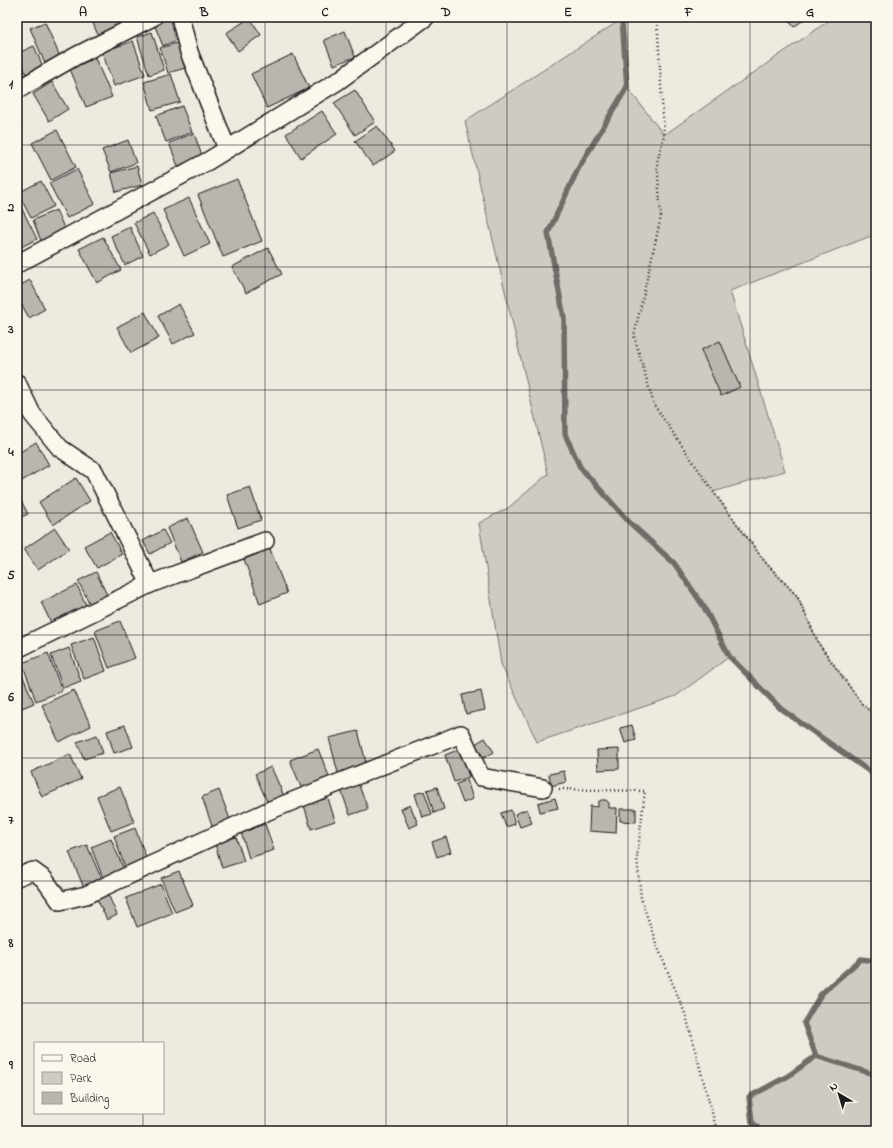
<svg xmlns="http://www.w3.org/2000/svg" width="893" height="1148" font-family="'Indie Flower',sans-serif">
  <rect width="100%" height="100%" fill="#eeeadf"/>
  <filter id="ink" filterUnits="userSpaceOnUse"><feTurbulence type="fractalNoise" baseFrequency=".025" numOctaves="2"/><feDisplacementMap in="SourceGraphic" scale="8" xChannelSelector="R" yChannelSelector="G"/><feConvolveMatrix kernelMatrix="1 2 1 2 8 2 1 2 1" color-interpolation-filters="sRGB"/></filter>
  <g filter="url(#ink)">
    <g fill="#ceccc2" stroke="#75746f">
      <polygon points="834,17 876,17 876,234 730,291 785,471 713,492 766,563 797,596 819,644 862,704 876,717 876,776 781,709 729,657 676,696 537,742 501,664 479,523 508,508 548,474 465,121 622,19 627,87 664,135"/>
      <polygon points="861,959 876,961 876,1131 761,1131 752,1122 749,1097 788,1076 816,1056 804,1023 821,994"/>
    </g>
    <g fill="none" stroke-linecap="round" stroke-linejoin="round">
      <g stroke="#6f6d69" stroke-width="5.5">
        <polyline points="620,17 622,19 627,87 578,169 548,233 564,318 565,434 580,467 629,522 674,563 704,607 729,656 781,709 876,776"/>
        <polyline points="876,961 861,959 821,994 804,1023 816,1056 876,1075"/>
        <polyline points="761,1131 752,1122 749,1097 788,1076 816,1056"/>
      </g>
    </g>
    <g fill="#b9b6af" stroke="#1c1c1c">
      <polygon points="103,17 136,17 100,40 92,21"/>
      <polygon points="786,17 807,17 794,27"/>
      <polygon points="171,18 179,39 163,46 154,24"/>
      <polygon points="250,18 261,35 238,51 226,33"/>
      <polygon points="45,22 61,59 46,66 30,28"/>
      <polygon points="345,31 355,57 334,65 324,40"/>
      <polygon points="152,32 164,70 149,75 137,37"/>
      <polygon points="133,41 145,75 114,86 102,52"/>
      <polygon points="177,43 185,68 168,73 160,48"/>
      <polygon points="34,46 44,69 27,76 18,53"/>
      <polygon points="293,54 309,88 267,108 251,74"/>
      <polygon points="95,58 112,97 86,107 70,69"/>
      <polygon points="171,74 180,102 152,110 144,82"/>
      <polygon points="52,82 68,109 49,121 33,94"/>
      <polygon points="355,90 375,122 355,135 334,103"/>
      <polygon points="182,106 192,132 166,142 156,116"/>
      <polygon points="322,111 337,134 301,158 286,134"/>
      <polygon points="17,116 22,128 17,130"/>
      <polygon points="377,126 395,151 373,166 355,141"/>
      <polygon points="57,130 76,167 51,180 32,143"/>
      <polygon points="194,133 202,156 178,166 169,143"/>
      <polygon points="128,140 136,163 111,172 102,150"/>
      <polygon points="137,166 142,185 116,192 111,173"/>
      <polygon points="77,169 95,204 67,218 49,183"/>
      <polygon points="237,179 262,241 223,257 198,195"/>
      <polygon points="41,181 54,206 31,218 18,193"/>
      <polygon points="189,198 210,244 184,256 163,210"/>
      <polygon points="19,203 37,239 17,249 17,204"/>
      <polygon points="56,210 65,230 41,241 33,220"/>
      <polygon points="153,213 169,244 150,254 134,223"/>
      <polygon points="130,227 143,256 125,265 111,236"/>
      <polygon points="103,237 121,270 97,283 79,249"/>
      <polygon points="268,248 282,274 246,293 232,267"/>
      <polygon points="30,280 45,309 29,318 17,296 17,287"/>
      <polygon points="179,304 195,333 173,344 158,316"/>
      <polygon points="145,312 159,338 131,353 117,327"/>
      <polygon points="720,341 740,387 721,396 701,350"/>
      <polygon points="36,442 49,465 20,482 17,477 17,454"/>
      <polygon points="76,478 90,501 53,525 39,502"/>
      <polygon points="250,487 261,520 238,528 227,495"/>
      <polygon points="17,493 28,514 17,519"/>
      <polygon points="188,518 203,552 181,562 167,528"/>
      <polygon points="55,528 69,549 38,570 24,549"/>
      <polygon points="163,530 170,543 150,554 143,541"/>
      <polygon points="110,532 122,554 97,568 84,546"/>
      <polygon points="270,549 287,593 260,604 244,559"/>
      <polygon points="96,572 109,599 92,608 78,581"/>
      <polygon points="77,585 89,612 54,629 41,602"/>
      <polygon points="120,621 135,658 109,668 95,631"/>
      <polygon points="94,637 106,671 84,679 71,645"/>
      <polygon points="69,648 81,681 63,688 51,655"/>
      <polygon points="48,653 62,691 36,701 22,663"/>
      <polygon points="19,667 34,703 17,710 17,668"/>
      <polygon points="74,690 91,726 59,742 42,705"/>
      <polygon points="481,691 485,710 466,714 462,695"/>
      <polygon points="125,725 133,747 114,753 107,731"/>
      <polygon points="632,725 636,740 625,743 620,728"/>
      <polygon points="358,731 367,766 338,773 329,738"/>
      <polygon points="97,735 103,753 84,759 77,742"/>
      <polygon points="485,738 494,752 484,758 475,744"/>
      <polygon points="318,749 331,781 303,792 290,760"/>
      <polygon points="460,749 469,777 454,782 445,755"/>
      <polygon points="619,749 619,769 598,770 597,750"/>
      <polygon points="70,754 81,779 42,797 31,772"/>
      <polygon points="271,767 285,798 269,806 255,774"/>
      <polygon points="564,771 566,782 551,786 549,774"/>
      <polygon points="467,780 473,799 463,803 456,784"/>
      <polygon points="358,783 368,809 350,815 341,790"/>
      <polygon points="120,787 134,822 111,831 97,796"/>
      <polygon points="437,787 444,809 434,813 427,790"/>
      <polygon points="219,790 231,822 213,829 202,797"/>
      <polygon points="424,791 432,814 422,817 415,794"/>
      <polygon points="328,798 335,821 311,829 304,805"/>
      <polygon points="555,798 558,808 540,812 538,803"/>
      <polygon points="601,800 606,800 609,803 609,808 617,808 616,833 589,831 590,806 598,807 598,802"/>
      <polygon points="410,805 418,824 409,828 401,809"/>
      <polygon points="527,809 532,823 520,827 515,814"/>
      <polygon points="620,809 636,809 636,822 620,821"/>
      <polygon points="511,810 515,824 506,827 501,813"/>
      <polygon points="265,824 274,850 249,858 241,832"/>
      <polygon points="135,828 148,862 126,870 114,836"/>
      <polygon points="236,837 244,861 222,868 215,844"/>
      <polygon points="446,837 451,852 437,857 432,842"/>
      <polygon points="111,839 126,874 105,883 91,847"/>
      <polygon points="87,845 102,880 84,888 69,852"/>
      <polygon points="179,871 193,905 175,912 161,878"/>
      <polygon points="161,884 172,913 137,927 126,898"/>
      <polygon points="108,894 117,915 107,920 97,899"/>
    </g>
    <g fill="none" stroke-linecap="round" stroke-linejoin="round">
      <defs>
        <g id="minor">
          <polyline points="180,17 189,52 227,149"/>
          <polyline points="17,90 76,56 153,17"/>
          <polyline points="17,264 208,161 338,81 426,17"/>
          <polyline points="17,383 32,414 60,448 94,471 150,584"/>
          <polyline points="17,649 150,584 265,541"/>
          <polyline points="17,877 33,871 44,879 60,901 86,895 268,811 461,734 481,777 543,788"/>
        </g>
      </defs>
      <use href="#minor" stroke="#1c1c1c" stroke-width="20"/>
      <g stroke="#1c1c1c" stroke-width="2.5" stroke-dasharray="1 3" stroke-linecap="butt">
        <polyline points="657,17 664,135 657,162 661,217 634,336 654,405 713,491 766,563 797,596 819,644 862,704 876,717"/>
        <polyline points="559,789 645,791 637,858 641,898 656,943 686,1016 717,1131"/>
      </g>
      <use href="#minor" stroke="#fbf7ec" stroke-width="17"/>
    </g>
  </g>
  <path fill="none" stroke="#1c1c1c" stroke-width="1" stroke-opacity="0.55" d="M143,17V1043M265,17V1131M386,17V1131M507,17V1131M628,17V1131M750,17V1131M17,145H876M17,267H876M17,390H876M17,513H876M17,635H876M17,758H876M17,881H876M17,1003H876M143,1113V1131"/>
  <rect width="893" height="1148" fill="none" stroke="#fbf7ec" stroke-width="44"/>
  <rect x="34" y="1042" width="130" height="72" fill="#fbf7ec" stroke="#a29f99"/>
  <rect x="42" y="1055" width="20" height="6" fill="#fbf7ec" stroke="#a29f99"/>
  <text x="70" y="1062" font-size="12" fill="#1c1c1c">Road</text>
  <rect x="42" y="1072" width="20" height="12" fill="#ceccc2" stroke="#a29f99"/>
  <text x="70" y="1082" font-size="12" fill="#1c1c1c">Park</text>
  <rect x="42" y="1092" width="20" height="12" fill="#b9b6af" stroke="#a29f99"/>
  <text x="70" y="1102" font-size="12" fill="#1c1c1c">Building</text>
  <g transform="translate(839 1094) rotate(322)" stroke="#fbf7ec" stroke-width="3" paint-order="stroke">
  <path d="M0-3L7 15L0 10L-7 15Z" fill="#1c1c1c"/>
  <text y="-6" font-size="11" font-weight="bold" text-anchor="middle" fill="#1c1c1c">N</text>
  </g>
  <rect x="22" y="22" width="849" height="1104" fill="none" stroke="#1c1c1c" stroke-width="1.5"/>
  <g font-size="13" text-anchor="middle" font-weight="bold" fill="#1c1c1c">
    <text x="83" y="16">A</text>
    <text x="204" y="16">B</text>
    <text x="325" y="16">C</text>
    <text x="446" y="16">D</text>
    <text x="568" y="16">E</text>
    <text x="689" y="16">F</text>
    <text x="810" y="16">G</text>
    <text x="11" y="88">1</text>
    <text x="11" y="211">2</text>
    <text x="11" y="333">3</text>
    <text x="11" y="456">4</text>
    <text x="11" y="579">5</text>
    <text x="11" y="701">6</text>
    <text x="11" y="824">7</text>
    <text x="11" y="947">8</text>
    <text x="11" y="1069">9</text>
  </g>
</svg>
